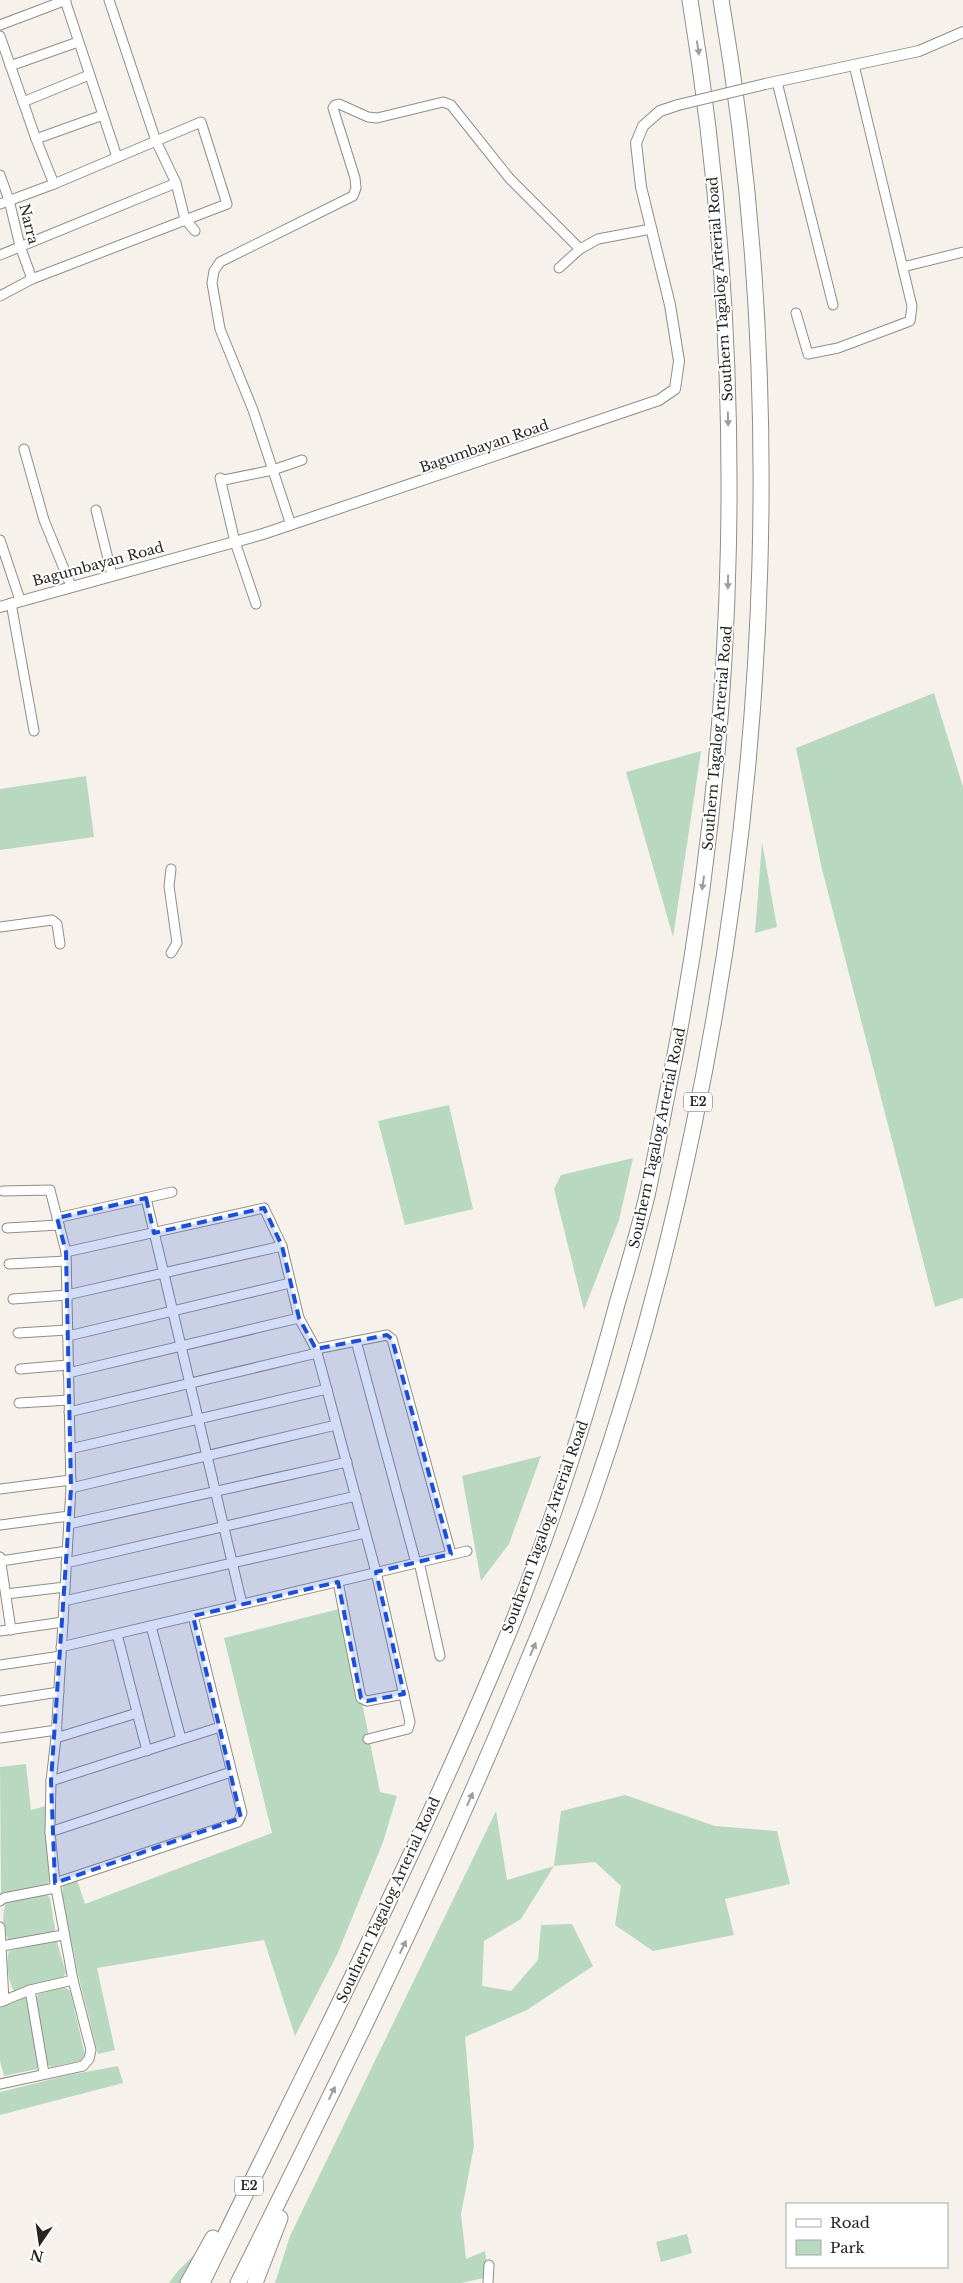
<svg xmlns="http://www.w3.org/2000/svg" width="963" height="2283" font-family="'Libre Baskerville',serif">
  <rect width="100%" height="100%" fill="#f6f2eb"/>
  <g fill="#b8d9c0">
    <polygon points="934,693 963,787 963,1298 935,1307 822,869 796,748"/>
    <polygon points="701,751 673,937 626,772"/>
    <polygon points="86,776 94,837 0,850 0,789"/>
    <polygon points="762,842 777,927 755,933"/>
    <polygon points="449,1105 473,1209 405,1225 378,1121"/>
    <polygon points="633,1158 619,1220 584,1310 554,1189 561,1175"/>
    <polygon points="541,1456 509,1544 481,1581 462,1476"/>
    <polygon points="343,1608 380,1792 397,1796 383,1842 337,1955 295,2036 264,1940 97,1968 115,2050 98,2054 78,1974 62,1895 63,1886 77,1880 85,1904 272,1833 224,1638"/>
    <polygon points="26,1764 31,1810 46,1806 49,1882 46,1885 1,1894 0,1767"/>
    <polygon points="625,1795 715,1826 777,1831 790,1884 725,1899 734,1935 653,1951 615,1925 621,1886 595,1862 554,1866 521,1919 484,1941 482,1986 511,1991 538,1960 541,1925 572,1924 593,1966 527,2010 465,2037 474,2146 461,2214 466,2259 485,2251 489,2277 461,2283 275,2283 290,2236 496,1811 507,1880 554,1866 561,1811"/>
    <path d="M42,1895H47L50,1898L55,1929L53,1933L9,1940C2,1932 2,1913 6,1903Z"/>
    <path d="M53,1941L57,1942L66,1973L63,1977L14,1991C8,1982 6,1961 9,1951Z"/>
    <polygon points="63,1986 70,1991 85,2055 80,2061 51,2067 47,2064 36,1998 38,1994"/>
    <polygon points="24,1997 27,1998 38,2064 37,2069 4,2076 0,2061 0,2007"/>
    <polygon points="118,2066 123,2083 0,2115 0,2092 69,2075"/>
    <polygon points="687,2234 692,2253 661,2262 656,2242"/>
    <polygon points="204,2245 181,2283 169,2283 177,2272"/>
  </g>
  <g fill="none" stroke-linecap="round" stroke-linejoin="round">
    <defs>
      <g id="minor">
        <polyline points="65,0 117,157"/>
        <polyline points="109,0 156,141 176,183 185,219 195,231"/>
        <polyline points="0,25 66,0"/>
        <polyline points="0,36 36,139 54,184"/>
        <polyline points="10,66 78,42"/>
        <polyline points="777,82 833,305"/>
        <polyline points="23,102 89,75"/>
        <polyline points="36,139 103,115"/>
        <polyline points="0,175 9,200 20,246 32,279"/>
        <polyline points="0,204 54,184 201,122 227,204 32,279 0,296"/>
        <polyline points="0,255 176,183"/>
        <polyline points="903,267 963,252"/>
        <polyline points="559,268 580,249 598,239 651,229"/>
        <polyline points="796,313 808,354 838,348 910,321 912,306 854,65"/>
        <polyline points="24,449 44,520 71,586"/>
        <polyline points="96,510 112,575"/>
        <polyline points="291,525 253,410 220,329 212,283 214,271 220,262 353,196 356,188 355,178 333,108 335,105 339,104 368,117 377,118 443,102 451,105 510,179 580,249"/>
        <polyline points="0,540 20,600"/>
        <polyline points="11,603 34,731"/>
        <polyline points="256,604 235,542 220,478 224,480 273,470 302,460"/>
        <polyline points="171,869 169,886 177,943 171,953"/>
        <polyline points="0,927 52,920 57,924 60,944"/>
        <polyline points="3,1191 50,1190 66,1252 71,1488 56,1738 51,1781 50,1832 55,1883 238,1822 242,1813 193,1616"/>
        <polyline points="146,1198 242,1604"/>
        <polyline points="57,1218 172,1192"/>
        <polyline points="7,1228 59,1225"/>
        <polyline points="66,1252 264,1208 282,1246 299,1318 316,1349 376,1572 410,1722 408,1729 368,1739"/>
        <polyline points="9,1264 66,1261"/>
        <polyline points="13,1299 67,1295 282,1246"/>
        <polyline points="18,1333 67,1330"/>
        <polyline points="68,1336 290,1283"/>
        <polyline points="356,1341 416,1563"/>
        <polyline points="316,1349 387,1335 392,1339 451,1554"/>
        <polyline points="20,1369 68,1365"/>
        <polyline points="68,1373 299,1318"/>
        <polyline points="19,1403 69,1400"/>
        <polyline points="69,1412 317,1353"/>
        <polyline points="70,1449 327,1389"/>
        <polyline points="71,1488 336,1425"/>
        <polyline points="0,1489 71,1480"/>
        <polyline points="69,1524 347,1462"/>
        <polyline points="0,1525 69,1516"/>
        <polyline points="0,1557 11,1630"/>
        <polyline points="1,1561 67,1551"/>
        <polyline points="419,1562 440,1656"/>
        <polyline points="66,1563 356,1496"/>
        <polyline points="338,1582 361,1698 367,1701 404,1694"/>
        <polyline points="6,1594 65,1587"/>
        <polyline points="64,1601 365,1533"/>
        <polyline points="151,1626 181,1739"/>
        <polyline points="0,1631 63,1622"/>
        <polyline points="117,1634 147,1751"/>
        <polyline points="61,1647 467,1551"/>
        <polyline points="0,1665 61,1656"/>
        <polyline points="0,1701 59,1692"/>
        <polyline points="0,1738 57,1730"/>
        <polyline points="56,1738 137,1713"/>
        <polyline points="51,1781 220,1727"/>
        <polyline points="50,1832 231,1772"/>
        <polyline points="55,1883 73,1980"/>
        <polyline points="0,1901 4,1898 55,1888"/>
        <polyline points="0,1927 4,2001"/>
        <polyline points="2,1946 63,1935"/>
        <polyline points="30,1990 44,2073"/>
        <polyline points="0,2002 30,1990 73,1980 91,2050 89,2059 83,2066 0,2084"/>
        <polyline points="488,2283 489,2265"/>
      </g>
      <g id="tertiary">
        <polyline points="765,84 919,51 963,32"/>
        <polyline points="0,607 263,534 659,400 675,389 679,361 670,305 641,187 636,143 643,126 660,111 678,105"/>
      </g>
      <g id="motorway">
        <polyline points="188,2283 213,2238"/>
        <path d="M202,2283C308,2064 421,1848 513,1622C554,1519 588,1412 617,1304C627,1270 637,1235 646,1200C654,1166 660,1130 667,1095C741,735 749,362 690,0"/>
        <path d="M238,2283C334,2090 429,1898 512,1699C540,1632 568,1566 592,1498C634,1378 667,1254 693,1129C770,759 785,373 721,0"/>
        <polyline points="255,2283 280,2218"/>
      </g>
    </defs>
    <use href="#minor" stroke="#918d88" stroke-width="11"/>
    <use href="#tertiary" stroke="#918d88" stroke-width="12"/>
    <use href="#motorway" stroke="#918d88" stroke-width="17"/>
    <use href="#minor" stroke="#fff" stroke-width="9"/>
    <use href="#tertiary" stroke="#fff" stroke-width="10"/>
    <use href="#motorway" stroke="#fff" stroke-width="15"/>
    <defs>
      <polyline id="tertiary-bridge" points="678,105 765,84"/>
    </defs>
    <use href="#tertiary-bridge" stroke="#918d88" stroke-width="12" stroke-linecap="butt"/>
    <use href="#tertiary-bridge" stroke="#fff" stroke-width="10"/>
  </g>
  <defs><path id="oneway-solid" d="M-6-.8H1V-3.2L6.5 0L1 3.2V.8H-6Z" transform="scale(1.25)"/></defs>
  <g fill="#9e9d9c">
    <use href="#oneway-solid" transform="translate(698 48) rotate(81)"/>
    <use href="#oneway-solid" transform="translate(728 419) rotate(89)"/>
    <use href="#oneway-solid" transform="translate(728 582) rotate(91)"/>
    <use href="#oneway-solid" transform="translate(703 883) rotate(98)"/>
    <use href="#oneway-solid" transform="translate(533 1649) rotate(-67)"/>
    <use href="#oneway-solid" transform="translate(470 1799) rotate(-66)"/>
    <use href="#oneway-solid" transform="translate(403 1947) rotate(-64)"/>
    <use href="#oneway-solid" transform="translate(332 2093) rotate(-64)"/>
  </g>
  <path fill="#1d4ed8" fill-opacity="0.2" stroke="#1d4ed8" stroke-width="4" stroke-dasharray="10 6" stroke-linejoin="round" d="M146,1198L154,1233L264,1208L282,1246L299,1318L316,1349L387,1335L392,1339L451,1554L376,1572L404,1694L367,1701L361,1698L338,1582L193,1616L241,1818L55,1883L51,1781L71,1488L66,1252L57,1218Z"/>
  <g text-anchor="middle" stroke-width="4" stroke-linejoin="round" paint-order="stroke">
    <g fill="#fff" stroke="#686665" stroke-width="1">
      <rect x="684" y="1092.5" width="28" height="19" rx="4"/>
      <rect x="235" y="2176.5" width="28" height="19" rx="4"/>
    </g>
    <g font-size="12" font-weight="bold" fill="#272523">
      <text x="698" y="1106">E2</text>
      <text x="249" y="2190">E2</text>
    </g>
    <g font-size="14" fill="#272523" stroke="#fff">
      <text transform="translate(29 224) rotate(76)" y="5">Narra</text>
      <text transform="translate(720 289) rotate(-94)" y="5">Southern Tagalog Arterial Road</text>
      <text transform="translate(484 446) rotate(-19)" y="5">Bagumbayan Road</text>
      <text transform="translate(98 564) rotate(-15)" y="5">Bagumbayan Road</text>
      <text transform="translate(717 738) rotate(-85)" y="5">Southern Tagalog Arterial Road</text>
      <text transform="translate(657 1138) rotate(-78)" y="5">Southern Tagalog Arterial Road</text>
      <text transform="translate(545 1527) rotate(-70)" y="5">Southern Tagalog Arterial Road</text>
      <text transform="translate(388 1900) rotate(-65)" y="5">Southern Tagalog Arterial Road</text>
    </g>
  </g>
  <rect x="786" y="2203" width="162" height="65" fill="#ffffff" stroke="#a9a8a7"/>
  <rect x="796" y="2219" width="25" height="8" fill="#ffffff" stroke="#a9a8a7"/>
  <text x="830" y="2228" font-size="15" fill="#272523">Road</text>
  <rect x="796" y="2240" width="25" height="15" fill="#b8d9c0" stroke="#a9a8a7"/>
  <text x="830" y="2253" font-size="15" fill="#272523">Park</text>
  <g transform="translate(40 2243) rotate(193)" stroke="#ffffff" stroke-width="4" paint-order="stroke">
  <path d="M0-4L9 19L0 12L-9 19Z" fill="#272523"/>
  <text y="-8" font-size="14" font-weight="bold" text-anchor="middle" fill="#272523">N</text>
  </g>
</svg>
